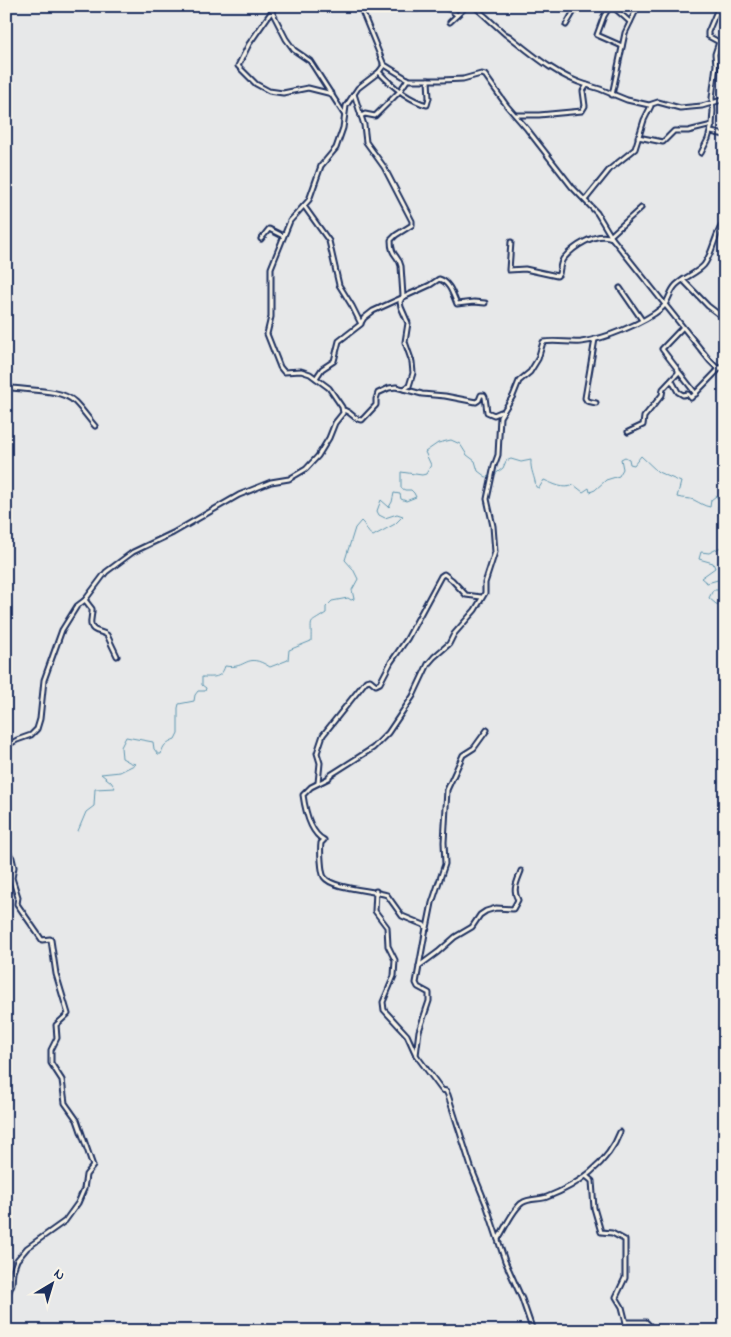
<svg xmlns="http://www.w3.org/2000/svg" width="731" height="1337" font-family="'Indie Flower',sans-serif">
  <rect width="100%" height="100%" fill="#e7e8e9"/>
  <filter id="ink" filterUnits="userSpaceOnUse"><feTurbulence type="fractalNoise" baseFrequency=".02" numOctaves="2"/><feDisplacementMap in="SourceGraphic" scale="10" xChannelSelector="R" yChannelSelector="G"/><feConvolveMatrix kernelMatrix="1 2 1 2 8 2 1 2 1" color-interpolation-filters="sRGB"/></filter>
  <g filter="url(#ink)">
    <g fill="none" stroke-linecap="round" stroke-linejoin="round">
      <g stroke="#5e96b0" stroke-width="1">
        <path d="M494,475L503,468L506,461L511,459L521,462L531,460C530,470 535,477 536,487L539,488L544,480C554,484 563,490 574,485L583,492L589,488L590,492L595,490L606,480L619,476L623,469L621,459L625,457L629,459L630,464L634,465L641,456L658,472L681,482L677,497C683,499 690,498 694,500C700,503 704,506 710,507L711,500L716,496L720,501C716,510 718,518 725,523"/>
        <polyline points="725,545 709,553 701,552 699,559 713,563 715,568 701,578 707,583 725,578"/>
        <polyline points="725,590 713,590 709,598 716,604 722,605 723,599 725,600"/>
        <path d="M78,831L86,812L94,806L95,789L115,788L111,782L101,774L120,772L136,764L131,763L122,758L121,747L126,737L153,742L154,749L158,754H161C163,745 167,742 175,739L178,733V708L179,704L194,701L195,695L198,691H205L206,688L202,685V677C214,677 221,679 225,666C248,670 245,651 270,667L288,660L289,650L311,641C312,617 307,626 326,613V607L332,601L348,598L351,600L354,599L352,590L358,579L353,569L345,560L355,528L361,521C367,526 366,532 373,536L395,524L403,516L397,514L385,518L379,515L377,511L381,500L389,507L392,502L394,493L400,494L401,499L406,501L416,497L414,493L411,490H405L401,488V472L422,475L426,474L431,465L425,452L438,443L451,440L460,444L467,455L475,461L478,471L486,477L490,476"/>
      </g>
      <defs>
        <g id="minor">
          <polyline points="269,6 286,39 294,50 310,61 344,114"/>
          <polyline points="406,6 417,9 429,6"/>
          <polyline points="438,6 451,10 457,15"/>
          <path d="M474,6L505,34L509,36C533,55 557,76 587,85"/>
          <polyline points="610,6 604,16 597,35 622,46"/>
          <polyline points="612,6 630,22"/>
          <polyline points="272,11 249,44 238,66 256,84 269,91 283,93 308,88 332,94"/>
          <polyline points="450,22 467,6"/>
          <polyline points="566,25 577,6"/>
          <polyline points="383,64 409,80 442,80 463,79 481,74 485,75 507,106 527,129 572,187 597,213 612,238"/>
          <path d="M379,72C392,86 408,100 427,105L429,98L428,80"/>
          <path d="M354,94L364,125L366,142L384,167L412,221V225L396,235L391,240C391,257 398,254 401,266L403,296L400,302L401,307L408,323L405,342L412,362L413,373L409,386L404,389"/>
          <polyline points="612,95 625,33 638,6"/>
          <polyline points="516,115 539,115 582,111 585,106 583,91 587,85 600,89 627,100 649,105 658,102 680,108 702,106 725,99"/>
          <polyline points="361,116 365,114 375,116 400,91 408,79"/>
          <polyline points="711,132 725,135"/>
          <polyline points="638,137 663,142 674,131 688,131 712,125"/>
          <polyline points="701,153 708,139 712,125 713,111 712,98 716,65 715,54 719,42 708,36 708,32 719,6"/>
          <polyline points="585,200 610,169 635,149 644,120 651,106"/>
          <polyline points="304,206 329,241 339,285 352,306 361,324 339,341 334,361 322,369 316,378"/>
          <polyline points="610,236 641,208"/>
          <polyline points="261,239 269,229 283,236"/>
          <path d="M511,242L509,270L525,269L557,276L559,274C560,269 560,264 563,259C573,247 596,231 612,238L710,361L717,368H725"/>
          <polyline points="683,280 708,306 725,319"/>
          <polyline points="620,288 642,320"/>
          <path d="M361,323L364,318L373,311L430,285L439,279C450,282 453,295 457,304L474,302L485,303"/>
          <polyline points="595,339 585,398 587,401 596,403"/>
          <polyline points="679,372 696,394"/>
          <polyline points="672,381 678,392 683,395 688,394 691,398 720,368"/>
          <path d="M6,387C25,391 61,388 75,402C82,409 88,418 95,426"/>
          <path d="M343,410C351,411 354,420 362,420L376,405V399L378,393L389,388L396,387L422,394L445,396L476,402L479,400L481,395H484L485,397L487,412L494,415L501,412"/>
          <polyline points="628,432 643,425 644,417 662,395 663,389 678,373 678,370 662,349 682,328"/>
          <path d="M85,600L92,609C93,615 87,626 95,630C98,632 103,632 107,635L117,656"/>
          <polyline points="6,746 17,740 31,735 37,729 40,719 44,680 62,630 77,606 85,600 106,572 133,552 173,533 239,495 271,482 289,479 306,469 318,456 329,438 335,423 343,413 342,407 329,388 310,374 301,371 284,372 280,367 267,334 271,317 271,268 290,221 309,200 321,166 336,148 343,128 346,106 358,88 379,72 384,65 360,6"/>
          <polyline points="318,783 320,763 317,753 323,735 366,681 370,680 376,685 380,683 391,662 407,639 441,576 444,574 452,580 466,595 481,597"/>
          <polyline points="6,849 12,858 14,867 12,878 18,897 17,904 42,940 50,939 51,940 56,974 68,1014 56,1025 57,1038 51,1050 51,1063 62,1080 65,1103 77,1120 93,1166 86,1175 84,1189 78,1203 65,1221 27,1248 17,1260 13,1271 12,1284 6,1299"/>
          <polyline points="376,891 375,911 387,927 388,946 395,960 394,976 383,1002 384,1010 407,1035 416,1055"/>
          <polyline points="427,928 432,903 445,864 444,842 447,790 463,755 474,748 487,730"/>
          <path d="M419,966L438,952L455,937L472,927L480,915L486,911L496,908L513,909L518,900C512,890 517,882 521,871"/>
          <polyline points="586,1176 592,1181 594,1208 601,1232 612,1233 625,1240 625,1278 616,1297 622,1307 626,1323 621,1331"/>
          <path d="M498,1239C504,1230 513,1209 522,1203C529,1198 539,1200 547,1197C578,1185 608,1164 620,1132"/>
          <polyline points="626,1322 646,1322 655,1331"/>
          <path d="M533,1331L522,1299L505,1261L486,1204L471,1167L448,1095L446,1091L442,1090L416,1055L419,1031L429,1001V993L418,987L416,983L426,928L424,925L402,916L387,895C373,890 332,889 324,877C321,872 320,850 321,843L324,840C310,833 305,809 303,795L311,787L329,778V776L373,748L388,733L413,696L428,664L434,657L449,644L454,634L475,610L485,593V583L495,552L493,526L487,499L494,466L498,455L500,417L513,396L519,381L530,372L538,359L543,342C556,340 569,343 581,342C605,339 644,323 662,308C669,302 669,292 676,285C684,277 696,274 704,265C714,251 715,231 725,221"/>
        </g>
      </defs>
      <use href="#minor" stroke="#1b2f5e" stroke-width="7"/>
      <use href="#minor" stroke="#f7f3e8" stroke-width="3"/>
    </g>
  </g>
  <rect width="731" height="1337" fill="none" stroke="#f7f3e8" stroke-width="25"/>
  <rect x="12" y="12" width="706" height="1312" fill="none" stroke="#1b2f5e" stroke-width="2" filter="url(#ink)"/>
  <g transform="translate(52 1284) rotate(38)" stroke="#f7f3e8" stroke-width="4" paint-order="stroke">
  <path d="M0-4L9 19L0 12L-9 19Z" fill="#1b2f5e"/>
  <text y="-8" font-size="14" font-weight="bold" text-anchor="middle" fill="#1b2f5e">N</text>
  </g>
</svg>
